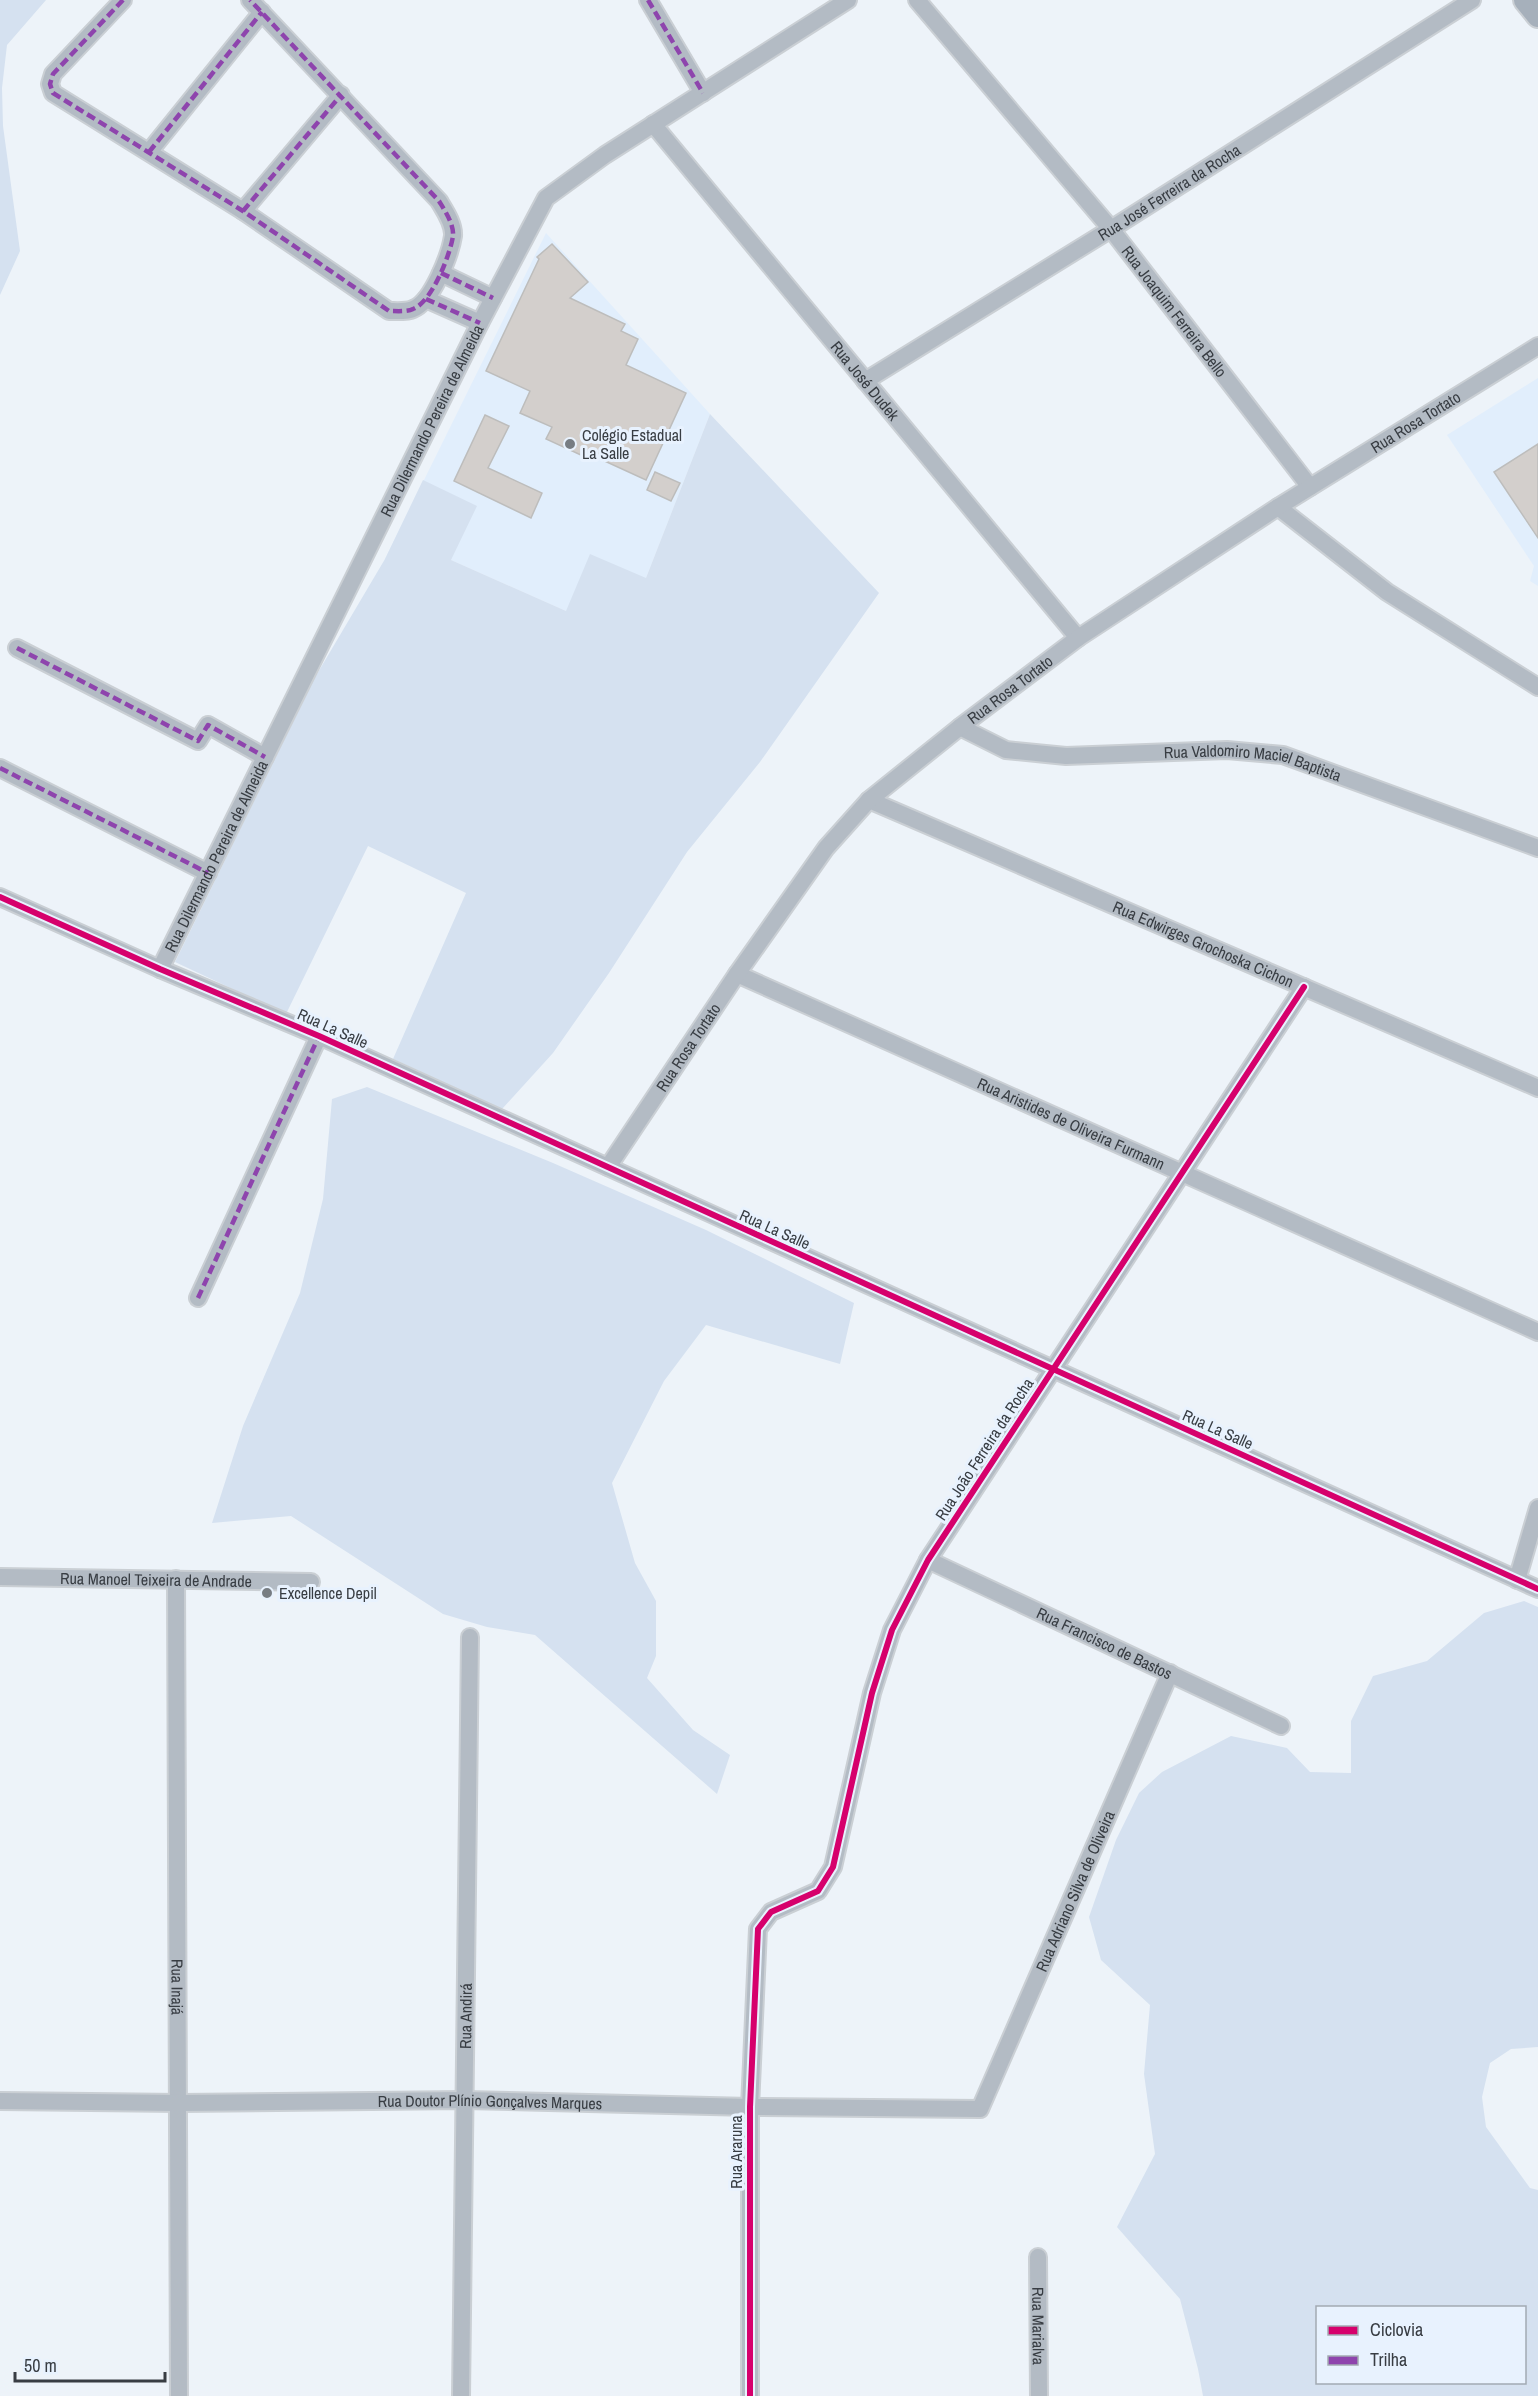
<svg xmlns="http://www.w3.org/2000/svg" width="1538" height="2396" font-family="'Archivo Narrow',sans-serif">
  <rect width="100%" height="100%" fill="#edf3f9"/>
  <g fill="#e1eefc">
    <polygon points="546,233 710,414 646,578 566,611 451,560 385,559"/>
    <polygon points="1538,378 1538,586 1530,581 1534,566 1447,435"/>
  </g>
  <g fill="#d5e1f0" fill-rule="evenodd">
    <polygon points="0,0 46,0 7,45 2,88 3,126 20,251 0,295"/>
    <polygon points="710,414 879,593 760,762 687,852 609,973 553,1053 502,1109 393,1059 466,893 368,846 286,1014 175,962 314,679 385,559 423,480 477,506 451,560 566,611 590,554 646,578"/>
    <polygon points="367,1087 553,1163 706,1230 854,1303 840,1364 706,1325 664,1381 612,1483 635,1563 656,1601 656,1656 647,1678 693,1730 730,1755 717,1794 535,1635 487,1627 443,1614 291,1516 212,1523 243,1426 300,1293 323,1199 332,1099"/>
    <path d="M1524,1601L1538,1607V2047L1511,2049L1490,2063L1482,2097L1486,2127L1530,2188L1538,2190V2396H1203L1198,2369L1180,2299L1117,2227L1155,2154L1144,2074L1150,2005L1101,1960L1089,1917L1116,1840L1139,1793L1162,1772L1231,1736L1287,1748L1310,1772L1351,1773V1721L1373,1676L1427,1661L1484,1613ZM1318,2308H1524V2382H1318Z"/>
  </g>
  <g fill="#d3cfcc" stroke="#bdbdbc" stroke-width="1.5">
    <polygon points="552,244 588,282 570,298 625,324 621,331 638,339 626,365 686,393 646,480 585,452 583,456 546,439 552,427 520,413 530,391 486,371 539,259 537,257"/>
    <polygon points="485,415 509,426 488,468 542,493 531,518 454,481"/>
    <polygon points="1538,444 1538,538 1494,472"/>
    <polygon points="655,472 680,483 671,501 647,490"/>
  </g>
  <g fill="none" stroke-linecap="round" stroke-linejoin="round">
    <defs>
      <g id="minor">
        <path d="M123,0L53,74L50,84L53,93L243,211L389,311C396,311 407,312 413,309C432,302 450,255 453,236C454,224 445,211 439,201L250,0"/>
        <polyline points="648,0 703,93"/>
        <path id="s1" d="M917,0L1111,229L1310,487"/>
        <path id="s2" d="M653,124L1078,638"/>
        <polyline points="149,152 262,12"/>
        <polyline points="243,211 341,95"/>
        <polyline points="441,273 493,298"/>
        <polyline points="426,299 480,323"/>
        <path id="s3" d="M865,381L1111,229L1472,0"/>
        <polyline points="1278,507 1387,592 1538,687"/>
        <polyline points="17,648 198,741 208,725 265,757"/>
        <path id="s4" d="M960,727L1006,750L1066,756L1227,750L1283,755L1538,848"/>
        <polyline points="0,768 208,873"/>
        <path id="s5" d="M869,800L1538,1088"/>
        <polyline points="0,897 160,969 319,1036 1538,1589"/>
        <path id="s6" d="M160,969L480,323L546,198L605,155L848,0"/>
        <path id="s7" d="M737,974L1538,1332"/>
        <path id="s8" d="M608,1167L737,974L826,848L869,800L960,727L1078,638L1278,507L1538,346"/>
        <polyline points="198,1298 319,1036"/>
        <path id="s9" d="M928,1560L1281,1726"/>
        <path id="s10" d="M0,1577L311,1582"/>
        <path id="s11" d="M176,1579L179,2396"/>
        <polyline points="1517,1580 1538,1508"/>
        <path id="s12" d="M0,2101L180,2103L465,2100L750,2107L980,2109L1170,1673"/>
        <path id="s13" d="M1038,2257L1039,2396"/>
        <path id="s14" d="M461,2396L470,1637"/>
        <polyline points="750,2396 750,2107 758,1929 771,1912 818,1891 833,1867 872,1693 892,1630 928,1560 1304,987"/>
      </g>
      <polyline id="secondary" points="1525,0 1538,16"/>
    </defs>
    <use href="#minor" stroke="#cacfd4" stroke-width="20"/>
    <use href="#secondary" stroke="#cacfd4" stroke-width="26"/>
    <use href="#minor" stroke="#b3bbc4" stroke-width="16"/>
    <use href="#secondary" stroke="#a6b0bb" stroke-width="22"/>
    <g stroke="#8e44ad" stroke-width="4.5" stroke-dasharray="9 4.5" stroke-linecap="butt">
      <path d="M123,0L53,74L50,84L53,93L243,211L389,311C396,311 407,312 413,309C432,302 450,255 453,236C454,224 445,211 439,201L250,0"/>
      <polyline points="648,0 703,93"/>
      <polyline points="149,152 262,12"/>
      <polyline points="243,211 341,95"/>
      <polyline points="441,273 493,298"/>
      <polyline points="426,299 480,323"/>
      <polyline points="17,648 198,741 208,725 265,757"/>
      <polyline points="0,768 208,873"/>
      <polyline points="198,1298 319,1036"/>
    </g>
    <defs>
      <g id="cycleway">
        <polyline points="0,897 160,969 319,1036 1538,1589"/>
        <polyline points="750,2396 750,2107 758,1929 771,1912 818,1891 833,1867 872,1693 892,1630 928,1560 1304,987"/>
      </g>
    </defs>
    <use href="#cycleway" stroke="#e8f2fe" stroke-width="10"/>
    <use href="#cycleway" stroke="#d6006c" stroke-width="6"/>
  </g>
  <g fill="#777d83" stroke="#e8f2fe" stroke-width="2">
    <circle cx="570" cy="444" r="6"/>
    <circle cx="267" cy="1593" r="6"/>
  </g>
  <g text-anchor="middle" stroke-width="6" stroke-linejoin="round" paint-order="stroke">
    <g font-size="16" fill="#383d43" stroke="#e8f2fe">
      <text dy="6" stroke="none"><textPath href="#s3" startOffset="358">Rua José Ferreira da Rocha</textPath></text>
      <text dy="6" stroke="none"><textPath href="#s1" startOffset="404">Rua Joaquim Ferreira Bello</textPath></text>
      <text dy="6" stroke="none"><textPath href="#s2" startOffset="333">Rua José Dudek</textPath></text>
      <text dy="6" stroke="none"><textPath href="#s6" startOffset="612">Rua Dilermando Pereira de Almeida</textPath></text>
      <text dy="6" stroke="none"><textPath href="#s8" startOffset="1116">Rua Rosa Tortato</textPath></text>
      <text dy="6" stroke="none"><textPath href="#s8" startOffset="630">Rua Rosa Tortato</textPath></text>
      <text dy="6" stroke="none"><textPath href="#s4" startOffset="300">Rua Valdomiro Maciel Baptista</textPath></text>
      <text dy="6" stroke="none"><textPath href="#s6" startOffset="126">Rua Dilermando Pereira de Almeida</textPath></text>
      <text dy="6" stroke="none"><textPath href="#s5" startOffset="364">Rua Edwirges Grochoska Cichon</textPath></text>
      <text transform="translate(333 1028) rotate(24)" y="6">Rua La Salle</text>
      <text dy="6" stroke="none"><textPath href="#s8" startOffset="144">Rua Rosa Tortato</textPath></text>
      <text dy="6" stroke="none"><textPath href="#s7" startOffset="366">Rua Aristides de Oliveira Furmann</textPath></text>
      <text transform="translate(775 1229) rotate(24)" y="6">Rua La Salle</text>
      <text transform="translate(1218 1429) rotate(24)" y="6">Rua La Salle</text>
      <text transform="translate(984 1449) rotate(-57)" y="6">Rua João Ferreira da Rocha</text>
      <text dy="6" stroke="none"><textPath href="#s10" startOffset="156">Rua Manoel Teixeira de Andrade</textPath></text>
      <text dy="6" stroke="none"><textPath href="#s9" startOffset="195">Rua Francisco de Bastos</textPath></text>
      <text dy="6" stroke="none"><textPath href="#s12" startOffset="1218">Rua Adriano Silva de Oliveira</textPath></text>
      <text dy="6" stroke="none"><textPath href="#s11" startOffset="408">Rua Inajá</textPath></text>
      <text dy="6" stroke="none"><textPath href="#s14" startOffset="380">Rua Andirá</textPath></text>
      <text dy="6" stroke="none"><textPath href="#s12" startOffset="490">Rua Doutor Plínio Gonçalves Marques</textPath></text>
      <text transform="translate(736 2152) rotate(-90)" y="6">Rua Araruna</text>
      <text dy="6" stroke="none"><textPath href="#s13" startOffset="69">Rua Marialva</textPath></text>
    </g>
    <g font-size="16" fill="#383d43" stroke="#e8f2fe" text-anchor="start">
      <text x="582" y="441">Colégio Estadual<tspan x="582" dy="18">La Salle</tspan></text>
      <text x="279" y="1599">Excellence Depil</text>
    </g>
  </g>
  <rect x="1316" y="2306" width="210" height="78" fill="#e8f2fe" stroke="#a2aab3" stroke-width="1.5"/>
  <rect x="1328" y="2326" width="30" height="9" fill="#d6006c" stroke="#a2aab3" stroke-width="1.5"/>
  <text x="1370" y="2336" font-size="18" fill="#383d43">Ciclovia</text>
  <rect x="1328" y="2356" width="30" height="9" fill="#8e44ad" stroke="#a2aab3" stroke-width="1.5"/>
  <text x="1370" y="2366" font-size="18" fill="#383d43">Trilha</text>
  <path d="M15 2372v9h150v-9" fill="none" stroke="#383d43" stroke-width="3"/>
  <text x="24" y="2372" font-size="18" fill="#383d43" stroke="#e8f2fe" stroke-width="4.5" paint-order="stroke">50 m</text>
</svg>
